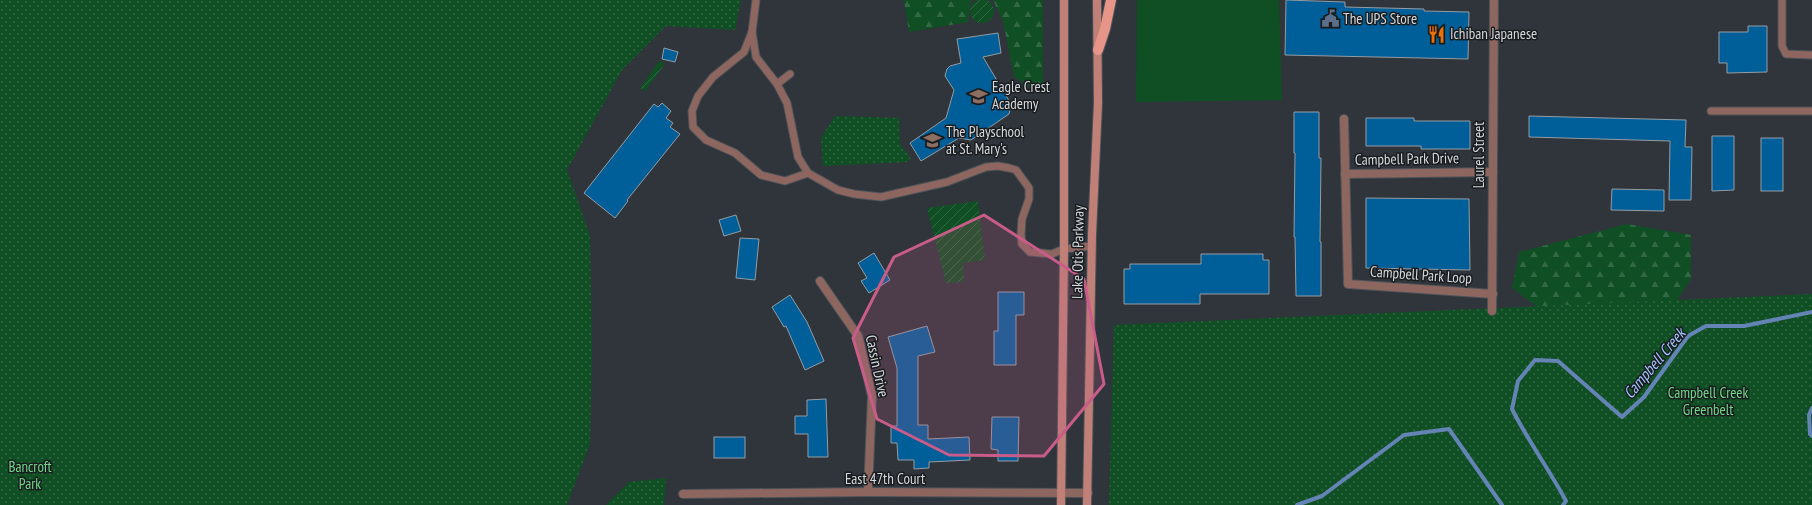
<svg xmlns="http://www.w3.org/2000/svg" width="1812" height="505" font-family="'PT Sans Narrow',sans-serif">
  <defs>
    <pattern id="forest-firs" width="22" height="20" patternUnits="userSpaceOnUse"><rect width="22" height="20" fill="#104f24"/><path d="M5 1l3.5 6h-7zM16 11l3.5 6h-7z" fill="#326843"/></pattern>
    <pattern id="park-dots" width="8" height="8" patternUnits="userSpaceOnUse"><rect width="8" height="8" fill="#104f24"/><path d="M2 2h.1M6 6h.1" fill="none" stroke="#326843" stroke-width="1.8" stroke-linecap="round"/></pattern>
    <pattern id="garden-furrows" width="10" height="10" patternUnits="userSpaceOnUse"><rect width="10" height="10" fill="#104f24"/><path d="M-1 1l2-2M0 10L10 0M9 11l2-2" fill="none" stroke="#326843"/></pattern>
  </defs>
  <rect width="100%" height="100%" fill="#2f353b"/>
  <polygon fill="#104f24" points="1137,0 1279,0 1282,100 1136,102"/>
  <g fill="url(#forest-firs)">
    <polygon points="904,0 972,0 970,2 968,22 909,32"/>
    <polygon points="993,0 1043,0 1043,94 1014,77 1003,21"/>
    <polygon points="1627,224 1691,235 1691,279 1667,316 1573,334 1512,288 1519,252"/>
  </g>
  <g fill="url(#park-dots)">
    <polygon points="0,0 741,0 735,30 666,26 622,70 567,170 590,236 592,349 590,444 567,505 0,505"/>
    <polygon points="835,116 899,118 900,144 911,159 906,162 823,166 821,138"/>
    <polygon points="1812,294 1812,505 1109,505 1114,325"/>
    <polygon points="666,478 664,505 606,505 629,482"/>
  </g>
  <g fill="url(#garden-furrows)">
    <circle cx="982" cy="11" r="12"/>
    <polygon points="660,60 665,64 645,91 640,88"/>
    <polygon points="978,201 985,260 963,263 964,282 946,283 927,208"/>
  </g>
  <g fill="none" stroke-linecap="round" stroke-linejoin="round">
    <g stroke="#6484b5" stroke-width="4">
      <polyline points="1812,408 1809,415 1810,434 1812,436"/>
      <polyline points="1297,505 1322,496 1404,435 1449,429 1502,505"/>
      <path d="M1563,505L1566,501C1549,469 1528,441 1512,409L1518,381L1535,360L1558,361L1622,417L1644,397L1688,336L1706,326H1744L1812,312"/>
    </g>
  </g>
  <g fill="#005f99" stroke="#949ca3">
    <polygon points="1286,0 1345,2 1345,7 1424,9 1424,11 1469,12 1468,59 1285,55"/>
    <polygon points="1748,26 1767,26 1767,72 1727,73 1727,63 1719,63 1719,32 1748,32"/>
    <polygon points="998,33 1001,53 983,57 1011,104 1009,114 971,140 959,138 921,161 910,143 946,118 954,90 945,76 947,69 950,66 961,63 957,39"/>
    <polygon points="664,48 678,52 675,62 662,59"/>
    <polygon points="662,103 671,111 666,118 673,123 670,127 680,134 627,200 628,201 615,218 584,193 654,104 658,107"/>
    <polygon points="1294,112 1319,112 1319,158 1321,158 1320,242 1321,242 1321,296 1296,296 1295,237 1294,237 1295,153 1294,153"/>
    <polygon points="1529,116 1686,120 1685,147 1692,147 1691,200 1669,200 1670,141 1529,137"/>
    <polygon points="1366,118 1414,118 1414,121 1470,121 1470,149 1421,149 1421,146 1366,146"/>
    <polygon points="1712,136 1734,136 1734,190 1712,191"/>
    <rect x="1761" y="138" width="22" height="53"/>
    <polygon points="1612,189 1664,190 1664,211 1611,210"/>
    <polygon points="1366,198 1469,199 1470,270 1366,268"/>
    <polygon points="736,215 741,231 724,236 719,220"/>
    <polygon points="740,238 759,239 755,280 736,278"/>
    <polygon points="874,253 890,280 869,293 861,281 867,278 858,263"/>
    <polygon points="1201,254 1263,254 1263,260 1269,260 1269,294 1200,294 1200,304 1124,304 1124,269 1130,269 1130,264 1201,264"/>
    <polygon points="998,292 1024,292 1024,315 1016,315 1016,365 994,365 994,331 998,331"/>
    <polygon points="790,295 807,322 824,361 805,370 786,326 784,327 772,307"/>
    <polygon points="927,326 935,352 918,356 918,425 928,425 928,439 969,437 970,460 929,462 929,468 914,469 914,460 898,460 897,443 891,443 891,426 897,426 897,368 888,337"/>
    <polygon points="826,399 828,457 808,457 808,434 795,434 795,416 807,416 807,400"/>
    <polygon points="992,417 1019,417 1018,461 998,461 998,450 991,449"/>
    <rect x="714" y="437" width="31" height="21"/>
  </g>
  <g fill="none" stroke-linecap="round" stroke-linejoin="round">
    <defs>
      <g id="service">
        <polyline points="756,0 752,32 756,57 777,84 787,103 798,157 808,173 838,190 854,194 881,197 947,182 986,167 998,166 1009,168 1016,170 1029,188 1029,199 1022,219 1021,234 1022,244 1030,252 1052,254 1064,249 1091,246"/>
        <polyline points="1782,0 1782,46 1786,54 1812,55"/>
        <polyline points="752,32 744,52 713,77 698,96 692,111 693,127 706,140 735,153 761,175 785,181 808,173"/>
        <polyline points="777,84 790,74"/>
        <polyline points="1711,111 1812,111"/>
      </g>
      <g id="minor">
        <polyline points="1344,119 1348,284 1493,294"/>
        <polyline points="1345,174 1493,172"/>
        <polyline points="820,281 858,336 872,396 868,492"/>
        <polyline points="1492,311 1494,0"/>
        <polyline points="683,494 868,492 1088,493"/>
      </g>
      <g id="secondary">
        <polyline points="1061,505 1064,249 1064,0"/>
        <polyline points="1087,505 1092,234 1098,103 1097,0"/>
      </g>
      <polyline id="primary" points="1098,50 1105,29 1111,0"/>
    </defs>
    <use href="#service" stroke="#4d5358" stroke-width="9"/>
    <use href="#minor" stroke="#4d5358" stroke-width="10"/>
    <use href="#secondary" stroke="#4d5358" stroke-width="10"/>
    <use href="#primary" stroke="#4d5358" stroke-width="12"/>
    <use href="#service" stroke="#8e6660" stroke-width="7"/>
    <use href="#minor" stroke="#8e6660" stroke-width="8"/>
    <use href="#secondary" stroke="#c18077" stroke-width="8"/>
    <use href="#primary" stroke="#e79589" stroke-width="10"/>
  </g>
  <path fill="#c95c88" fill-opacity="0.2" stroke="#c95c88" stroke-width="3" stroke-linejoin="round" d="M984,215L1084,279L1104,384L1044,456L949,455L877,419L853,338L894,257Z"/>
  <defs>
    <symbol id="civic-bare" viewBox="-9 -9 18 18"><path d="M-.6-6.5H3V-4.5H.6V-3L4-1V1h2V6H-6V1h2V-1L-.6-3ZM-1.2 2.5V6h2.4V2.5Z" fill="#5c6f8a" stroke="#191c1f" stroke-width="2.5" paint-order="stroke"/></symbol>
    <symbol id="restaurant-bare" viewBox="-9 -9 18 18"><path d="M-5-6h1v4h1v-4h1v4h1v-4h1v5L-1.5 .5V6h-2V.5L-5-1ZM5-6V6H3V1.5H1.5Q1.5-4 5-6Z" fill="#e8710a" stroke="#191c1f" stroke-width="2.5" paint-order="stroke"/></symbol>
    <symbol id="school-bare" viewBox="-9 -9 18 18"><path d="M0-5L7-2L0 1L-7-2ZM-4 1L0 2.5L4 1V4Q0 6-4 4Z" fill="#8d6e63" stroke="#191c1f" stroke-width="2.5" paint-order="stroke"/></symbol>
  </defs>
  <g fill-rule="evenodd">
    <use href="#civic-bare" x="1318" y="6" width="25" height="25"/>
    <use href="#restaurant-bare" x="1424" y="22" width="25" height="25"/>
    <use href="#school-bare" x="966" y="84" width="25" height="25"/>
    <use href="#school-bare" x="920" y="128" width="25" height="25"/>
  </g>
  <g text-anchor="middle" stroke-width="3" stroke-linejoin="round" paint-order="stroke">
    <g font-size="15" fill="#d5d9dd" stroke="#191c1f" text-anchor="start">
      <text x="1343" y="24">The UPS Store</text>
      <text x="1450" y="39">Ichiban Japanese</text>
      <text x="992" y="92">Eagle Crest<tspan x="992" dy="17">Academy</tspan></text>
      <text x="946" y="137">The Playschool<tspan x="946" dy="17">at St. Mary's</tspan></text>
    </g>
    <g font-size="15" fill="#d5d9dd" stroke="#191c1f">
      <text transform="translate(1479 155) rotate(-90)" y="5">Laurel Street</text>
      <text transform="translate(1407 159) rotate(-1)" y="5">Campbell Park Drive</text>
      <text transform="translate(1078 252) rotate(-89)" y="5">Lake Otis Parkway</text>
      <text transform="translate(1421 275) rotate(4)" y="5">Campbell Park Loop</text>
      <text transform="translate(877 366) rotate(78)" y="5">Cassin Drive</text>
      <text x="885" y="484">East 47th Court</text>
    </g>
    <g font-size="15" fill="#70d988" stroke="#191c1f">
      <text x="1708" y="398">Campbell Creek<tspan x="1708" dy="17">Greenbelt</tspan></text>
      <text x="30" y="472">Bancroft<tspan x="30" dy="17">Park</tspan></text>
    </g>
    <g font-size="16" font-style="italic" fill="#a0c5fe" stroke="#191c1f">
      <text transform="translate(1654 363) rotate(-50)" y="6">Campbell Creek</text>
    </g>
  </g>
</svg>
